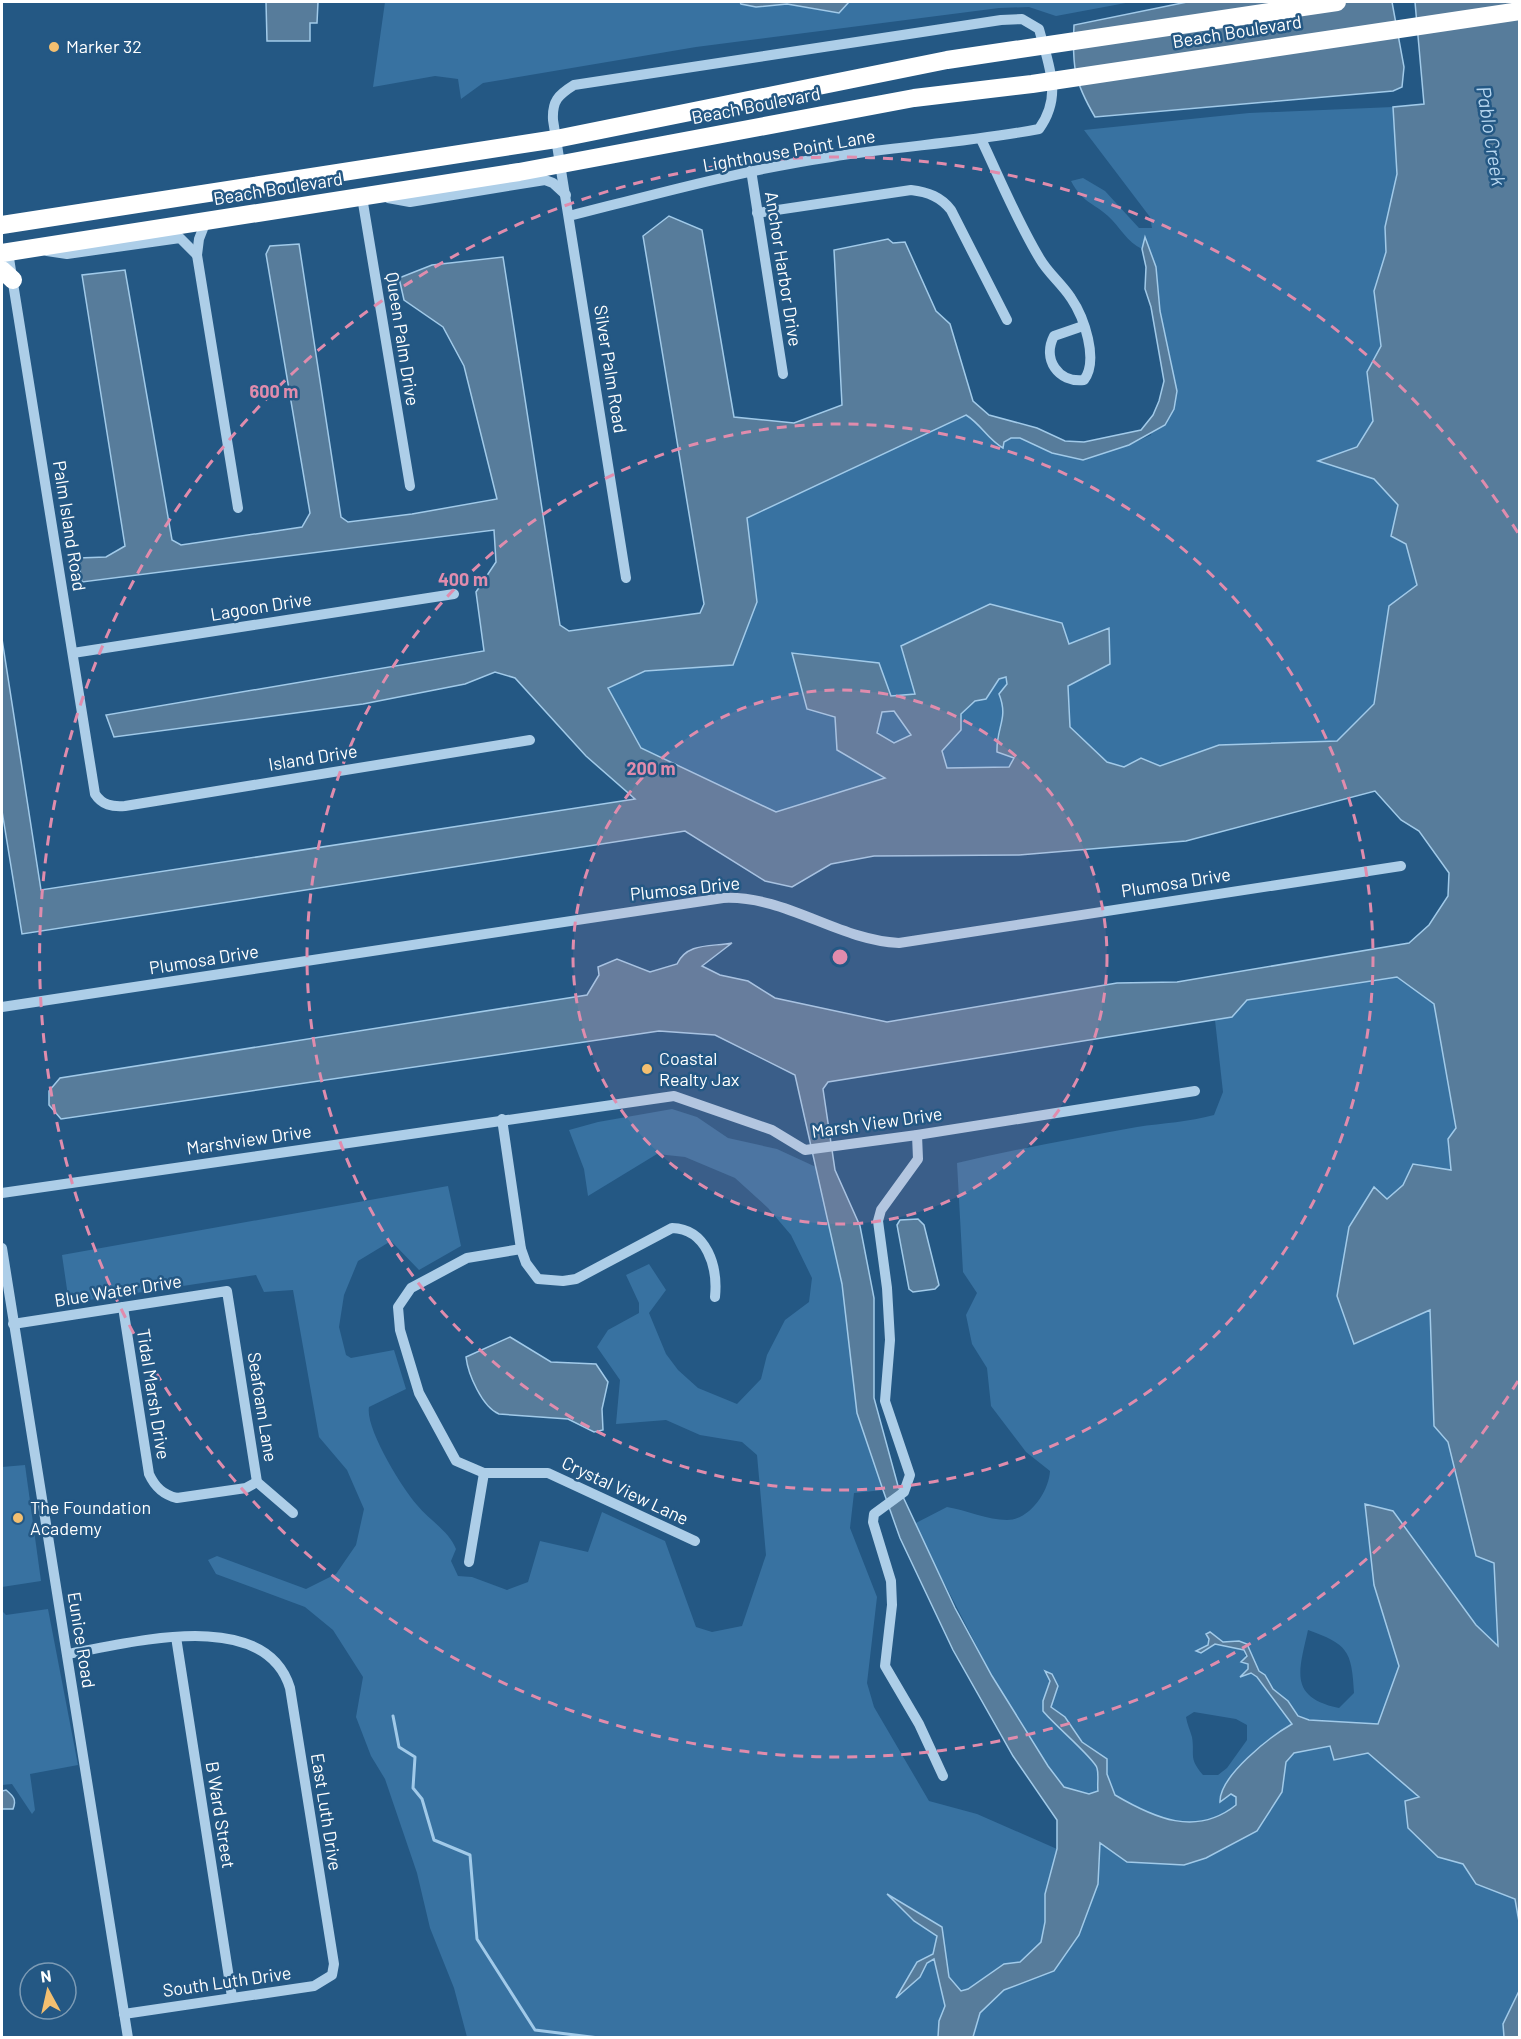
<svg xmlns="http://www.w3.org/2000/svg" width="1521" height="2039" font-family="Barlow,sans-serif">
  <rect width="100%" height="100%" fill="#245884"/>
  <g fill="#3872a1" fill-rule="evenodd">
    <polygon points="385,2 740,2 741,4 756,7 787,4 839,13 849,2 1131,2 1056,16 1029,7 999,8 696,47 483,83 461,99 458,79 435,76 373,87"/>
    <path d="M1393,107L1397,174L1385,227L1386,252L1374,291L1381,346L1367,372L1373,421L1357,447L1319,461L1374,479L1398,505L1391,536L1406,544L1417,585L1389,606L1374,704L1337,741L1219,745L1160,766L1142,758L1124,767L1107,762L1070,727L1068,686L1110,664L1108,629L1069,644L915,694L891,696L835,717L886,778L776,812L641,748L607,688L645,671L733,665L757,602L747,518L966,415C982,425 988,438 1003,447L1004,442L1011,438H1021L1083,460L1129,445L1151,435L1172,365L1160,311L1156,267L1145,238L1142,249C1127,242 1120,227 1108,216C1092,202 1082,202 1071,181L1083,178L1105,191L1139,228H1152L1150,217L1084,130L1249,113Z"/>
    <polygon points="1006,677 1007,684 999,695 1005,710 997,738 1014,758 1009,767 947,768 942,751 961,730 961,714 975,701 986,699 999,679"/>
    <polygon points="894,710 911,735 894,743 877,733 882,712"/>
    <path d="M1398,977L1434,1004L1456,1128L1448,1139L1451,1171L1403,1185L1387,1200L1374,1187L1430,1310L1434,1426L1448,1442L1476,1556L1494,1563L1498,1647L1476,1625L1374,1585L1399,1666L1378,1725L1309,1720L1298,1716L1288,1701L1273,1690L1239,1641L1223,1643L1209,1632L1208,1645L1197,1651L1201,1653L1215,1644L1244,1650L1248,1669L1242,1676L1251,1673L1257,1677L1293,1724C1262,1740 1230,1768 1221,1801L1231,1793L1236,1797V1805C1196,1837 1155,1818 1115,1795L1107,1774V1759L1082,1742L1065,1717L1051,1707L1058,1686L1046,1672L1050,1681L1043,1701L1049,1719L1093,1760L1098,1770V1791L1089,1794L1064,1787L1048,1766L992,1676L914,1524L947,1507C966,1510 988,1520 1007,1520C1030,1520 1049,1491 1050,1471L1026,1452L991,1406L987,1368L972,1344L966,1315L977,1293L963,1272L957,1163C1016,1149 1077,1138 1137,1127C1163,1123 1189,1122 1214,1115L1223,1092L1215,1020L1232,1017L1247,1000ZM1308,1630C1347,1644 1352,1650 1354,1693L1339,1708C1288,1697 1299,1671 1308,1630ZM1194,1712L1236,1719L1247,1725V1740L1227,1768L1218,1775H1203C1188,1757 1195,1756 1192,1737C1190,1730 1187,1724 1186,1717Z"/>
    <path d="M672,1109L697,1117L728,1138L777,1149L816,1167L842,1284L857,1413L883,1490L854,1493L850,1528L877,1597L867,1683L874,1707L929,1801L977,1814L1057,1849L1045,1894V1922L1041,1942L1020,1962L1003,1964L968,1989L961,1991L949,1977L942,1927L889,1896L914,1921L937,1935L933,1954L917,1963L920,1977L927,1963L934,1959L945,2006L939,2021L938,2037H467L454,1988L430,1928L417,1873L385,1779L371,1756L356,1717L363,1677L333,1630L305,1607L216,1574L208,1560L217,1556L306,1589L336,1574L356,1545L364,1509L347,1470L319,1437L293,1290L264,1292L256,1275L69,1303L62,1255L448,1186L461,1246L419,1270L391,1241L358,1261L344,1295L339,1327L346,1355L351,1358L394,1350L406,1389L369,1407C365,1428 402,1488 417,1505C429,1520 449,1531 456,1549L451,1561L458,1576L472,1577L507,1590L528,1582L540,1541L588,1552L602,1512L665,1541L696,1627L712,1632L742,1626L766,1555L757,1455L742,1442L700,1435L666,1420L616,1424L620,1380L597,1347L608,1330L639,1313V1303L626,1275L649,1264L666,1290L649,1313L666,1354L678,1370L698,1388L737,1404L761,1379L767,1355L785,1320L809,1302L812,1278L791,1235L768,1208L735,1178L685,1157L657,1154L588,1196L584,1169L569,1130L598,1122Z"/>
    <polygon points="25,1465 41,1581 2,1587 2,1467"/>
    <polygon points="48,1609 78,1765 30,1774 35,1810 32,1814 12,1784 2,1785 2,1611 6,1615"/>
    <path d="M1330,1746L1334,1760L1368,1753L1419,1797L1405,1801L1408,1828L1438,1857L1463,1864L1476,1884L1515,1899C1520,1928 1521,1960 1519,1989C1517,2007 1503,2015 1504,2037L973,2038L980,2013L1004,1990L1054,1971L1098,1884L1100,1843L1206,1858L1257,1831L1282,1792L1286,1762L1294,1753Z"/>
  </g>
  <g fill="#577c9b" stroke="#a1cae9" stroke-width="1.5" fill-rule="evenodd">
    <polygon points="266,2 318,2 317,23 310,23 310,41 267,41"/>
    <polygon points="740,2 849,2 839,13 787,4 756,7 741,4"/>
    <path d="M1187,2H1392L1404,67L1402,87L1393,91L1095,117C1074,81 1072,67 1074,25Z"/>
    <path d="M1415,2H1519V1922L1515,1899L1476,1884L1463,1864L1438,1857L1408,1828L1405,1801L1419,1797L1368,1753L1334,1760L1330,1746L1294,1753L1286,1762L1282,1792L1257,1831L1206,1858L1184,1865L1127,1862L1100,1843L1098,1884L1079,1935L1054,1971L1004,1990L980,2013L973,2037H938L939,2021L945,2006L934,1959L927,1963L920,1977L896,1998L917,1962L933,1954L937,1936L914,1921L887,1894L942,1927L949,1977L961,1991L968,1989L1004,1964L1020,1962L1041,1942L1045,1922V1894L1057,1849V1820L1013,1756L953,1650L900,1538L883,1490L857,1413L842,1284L795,1075L715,1035L659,1031L61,1119L49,1105V1091L60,1078L587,995L599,975L598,967L617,959L650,972L677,964C687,942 712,947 732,943L702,966L720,975L748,981L775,998L887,1022L1117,983L1177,982L1409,943L1429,925L1448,896L1449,873L1419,831L1401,820L1375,791L1186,841L1019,855L874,856L831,864L792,887L765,881L685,831L22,934L2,811V639L41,890L635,799L586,756L515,678L495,672L465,684L363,704L114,737L106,715L484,651L476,592L496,562L494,530L82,582L78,558L106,557L125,546L82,275L125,270L172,540L181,545L302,527L310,513L266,254L270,246L299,244L341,517L348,522L412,514L497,499L464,366L443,327L404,300L399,278L432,265L503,257L560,625L569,631L700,613L704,604L643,236L669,216L702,230L734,417L794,423L842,405L834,250L888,239L893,243L905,242L936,311L950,324L973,401L989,415L1037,428L1065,441L1084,442L1141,430L1153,415L1159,401L1164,381L1151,307L1145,289L1146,267L1142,249L1145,237L1156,267L1160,311L1177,391L1174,409L1165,425L1129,445L1083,460L1052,453L1020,438H1011L1004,442L1003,448C987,439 982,425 966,415L747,518L757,602L733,665L645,671L608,688L641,748L776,812L885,778L837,750L835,717L807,709L792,653L879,663L891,696L915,694L901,646L990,604L1062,623L1069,644L1109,628L1110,664L1068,686L1070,727L1107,762L1124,767L1141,758L1160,766L1219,745L1337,741L1374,704L1389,606L1417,585L1406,544L1391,536L1398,505L1374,479L1318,461L1357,447L1373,421L1367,372L1381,346L1374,291L1386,252L1385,227L1397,174L1393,107L1424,104ZM1006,677L1007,684L999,694C1009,719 996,727 997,752L1014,758L1009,767L947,768L942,751L961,730V714L975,701L986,699L999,679ZM894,711L911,735L894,743L877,733L882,712ZM1397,977L1434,1004L1456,1128L1448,1139L1451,1170L1413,1164L1403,1185L1387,1199L1374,1187L1349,1227L1337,1296L1354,1344L1430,1310L1434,1426L1448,1442L1476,1556L1494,1563L1498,1646L1476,1625L1393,1511L1365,1504L1374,1585L1399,1666L1378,1724L1309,1720L1298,1716L1288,1701L1273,1689L1265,1675L1259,1671L1247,1644L1239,1641L1223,1642L1210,1632L1206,1634L1209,1639L1208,1645L1196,1651L1201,1653L1215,1644L1244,1650L1247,1656L1241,1662L1248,1664V1669L1240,1677L1251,1673L1257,1677L1292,1724C1271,1736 1219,1776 1220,1802L1231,1794L1236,1797V1805C1196,1837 1154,1818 1115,1795L1107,1774V1759L1082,1742L1065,1717L1051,1707L1058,1686L1052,1674L1045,1671L1050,1681L1043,1701V1711C1052,1723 1095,1759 1097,1768C1099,1775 1097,1784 1098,1791L1089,1794L1064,1787L1048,1766L992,1676L955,1608L898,1486L874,1398V1298L860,1226L835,1170L823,1089L828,1082L1232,1017L1247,1000Z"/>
    <polygon points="918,1219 924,1225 939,1285 935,1289 913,1292 909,1289 897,1225 900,1220"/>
    <path d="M510,1337L551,1362L596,1364L608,1382L602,1409L603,1430L594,1432L568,1419L499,1414C482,1407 468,1374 466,1357Z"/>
    <path d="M6,1790C13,1796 17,1799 13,1809H2V1791Z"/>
    <polygon points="1519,1991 1519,2037 1504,2037 1503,2024"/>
  </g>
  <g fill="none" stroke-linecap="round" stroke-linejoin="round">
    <polyline stroke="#a1cae9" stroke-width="3" points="393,1716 399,1747 415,1757 413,1788 422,1799 434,1840 470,1855 477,1939 535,2030 599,2038"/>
    <g stroke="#adcee8" stroke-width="10">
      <path d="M981,139C1000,179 1017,221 1040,259C1048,273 1062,284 1071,298C1084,317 1099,360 1084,380C1058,383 1042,359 1054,336L1083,326"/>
      <polyline points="751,170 783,374"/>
      <polyline points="362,197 410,486"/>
      <polyline points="388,198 410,202 545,180 553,183 566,195"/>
      <path d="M757,213L911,190C928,192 941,197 951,210L1007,320"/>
      <path d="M569,216C656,194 743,170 831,157C901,146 971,142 1039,129C1063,96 1049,66 1039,29L1022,19L1001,20L574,85C558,95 552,101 553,120L626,578"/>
      <polyline points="206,221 199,239 197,255 238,508"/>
      <polyline points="47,251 67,254 180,238 197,255"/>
      <path d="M8,252L95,794C102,805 112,807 125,806L530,740"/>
      <polyline points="73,653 454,594"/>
      <path d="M2,1007L723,898C786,895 837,940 899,943L1401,866"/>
      <path d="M502,1119L521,1249L526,1263L538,1279L563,1281L576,1279L672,1228C707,1229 718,1267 715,1297"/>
      <polyline points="917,1135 918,1159 881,1210 878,1221 887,1288 890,1340 885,1401 910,1475 904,1492 874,1514 873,1522 891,1581 892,1605 885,1666 919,1724 943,1776"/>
      <polyline points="2,1193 674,1096 772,1130 805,1150 917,1135 1195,1091"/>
      <polyline points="2,1248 128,2038"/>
      <polyline points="521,1249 467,1258 411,1288 398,1307 400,1330 419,1393 456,1461 484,1473 548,1473 695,1541"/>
      <path d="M123,1307L149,1474C155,1487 163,1495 177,1498L246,1488L257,1482"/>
      <polyline points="13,1324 227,1291 257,1482 293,1513"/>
      <polyline points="469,1562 484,1473"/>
      <polyline points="176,1637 232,1997"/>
      <path d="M67,1654C127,1644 265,1605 290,1688L334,1964L332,1975L314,1986L124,2014"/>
    </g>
    <g stroke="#fff" stroke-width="18">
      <polyline points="2,225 556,139 947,60 1337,2"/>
      <polyline points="2,253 519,172 914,98 1032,84 1520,11"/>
      <polyline points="2,270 13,280"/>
    </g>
  </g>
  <circle cx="840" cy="957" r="267" fill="#e08cad" fill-opacity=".12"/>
  <g fill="none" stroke="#e08cad" stroke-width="3" stroke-dasharray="10 8">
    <circle cx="840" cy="957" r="267"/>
    <circle cx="840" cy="957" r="533"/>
    <path d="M1518 1381A800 800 0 1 1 1518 533"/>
  </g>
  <g fill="#f3bf70" stroke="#245884" stroke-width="2">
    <circle cx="54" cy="47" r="6"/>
    <circle cx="647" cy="1069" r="6"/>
    <circle cx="18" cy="1518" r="6"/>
  </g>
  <g text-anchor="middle" stroke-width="5" stroke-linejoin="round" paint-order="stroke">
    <g font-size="18" fill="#fff" stroke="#245884">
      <text transform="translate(1237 32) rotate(-9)" y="6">Beach Boulevard</text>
      <text transform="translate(756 106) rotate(-11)" y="6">Beach Boulevard</text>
      <text transform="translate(789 151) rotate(-10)" y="6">Lighthouse Point Lane</text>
      <text transform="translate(278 189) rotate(-9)" y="6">Beach Boulevard</text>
      <text transform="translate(783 269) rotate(81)" y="6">Anchor Harbor Drive</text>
      <text transform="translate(402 339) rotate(81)" y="6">Queen Palm Drive</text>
      <text transform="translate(610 369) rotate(81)" y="6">Silver Palm Road</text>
      <text transform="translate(69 526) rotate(81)" y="6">Palm Island Road</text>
      <text transform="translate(261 607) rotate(-9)" y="6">Lagoon Drive</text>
      <text transform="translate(313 758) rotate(-9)" y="6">Island Drive</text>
      <text transform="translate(1176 883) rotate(-9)" y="6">Plumosa Drive</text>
      <text transform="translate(685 889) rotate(-6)" y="6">Plumosa Drive</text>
      <text transform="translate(204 960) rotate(-9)" y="6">Plumosa Drive</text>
      <text transform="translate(877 1123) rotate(-8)" y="6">Marsh View Drive</text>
      <text transform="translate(249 1140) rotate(-8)" y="6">Marshview Drive</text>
      <text transform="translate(118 1291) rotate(-9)" y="6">Blue Water Drive</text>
      <text transform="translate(153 1394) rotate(81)" y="6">Tidal Marsh Drive</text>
      <text transform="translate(262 1407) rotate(81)" y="6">Seafoam Lane</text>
      <text transform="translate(625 1491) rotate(25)" y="6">Crystal View Lane</text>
      <text transform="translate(81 1640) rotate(81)" y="6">Eunice Road</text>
      <text transform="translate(326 1812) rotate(81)" y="6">East Luth Drive</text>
      <text transform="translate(220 1815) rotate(81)" y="6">B Ward Street</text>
      <text transform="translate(227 1982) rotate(-8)" y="6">South Luth Drive</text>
    </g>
    <g font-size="18" fill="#fff" stroke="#245884" text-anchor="start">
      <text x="66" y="53">Marker 32</text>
      <text x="659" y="1065">Coastal<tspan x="659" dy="21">Realty Jax</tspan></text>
      <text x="30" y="1514">The Foundation<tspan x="30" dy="21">Academy</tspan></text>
    </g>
    <g font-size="20" font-style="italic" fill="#b8d7f0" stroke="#245884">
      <text transform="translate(1491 136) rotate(81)" y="7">Pablo Creek</text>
    </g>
  </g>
  <circle cx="840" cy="957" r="9" fill="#e08cad" stroke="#245884" stroke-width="3"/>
  <g font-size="18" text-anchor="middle" font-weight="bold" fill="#e08cad" stroke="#245884" stroke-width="5" stroke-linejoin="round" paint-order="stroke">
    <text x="274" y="398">600 m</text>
    <text x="463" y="586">400 m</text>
    <text x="651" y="775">200 m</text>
  </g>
  <rect width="1521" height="2039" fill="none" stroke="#ffffff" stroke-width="6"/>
  <g transform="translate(48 1991) rotate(352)"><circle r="28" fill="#245884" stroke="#7c9bb5" stroke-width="1.5"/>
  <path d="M0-4.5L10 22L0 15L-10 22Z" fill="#f3bf70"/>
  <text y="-9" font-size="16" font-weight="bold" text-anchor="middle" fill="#ffffff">N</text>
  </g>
</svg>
